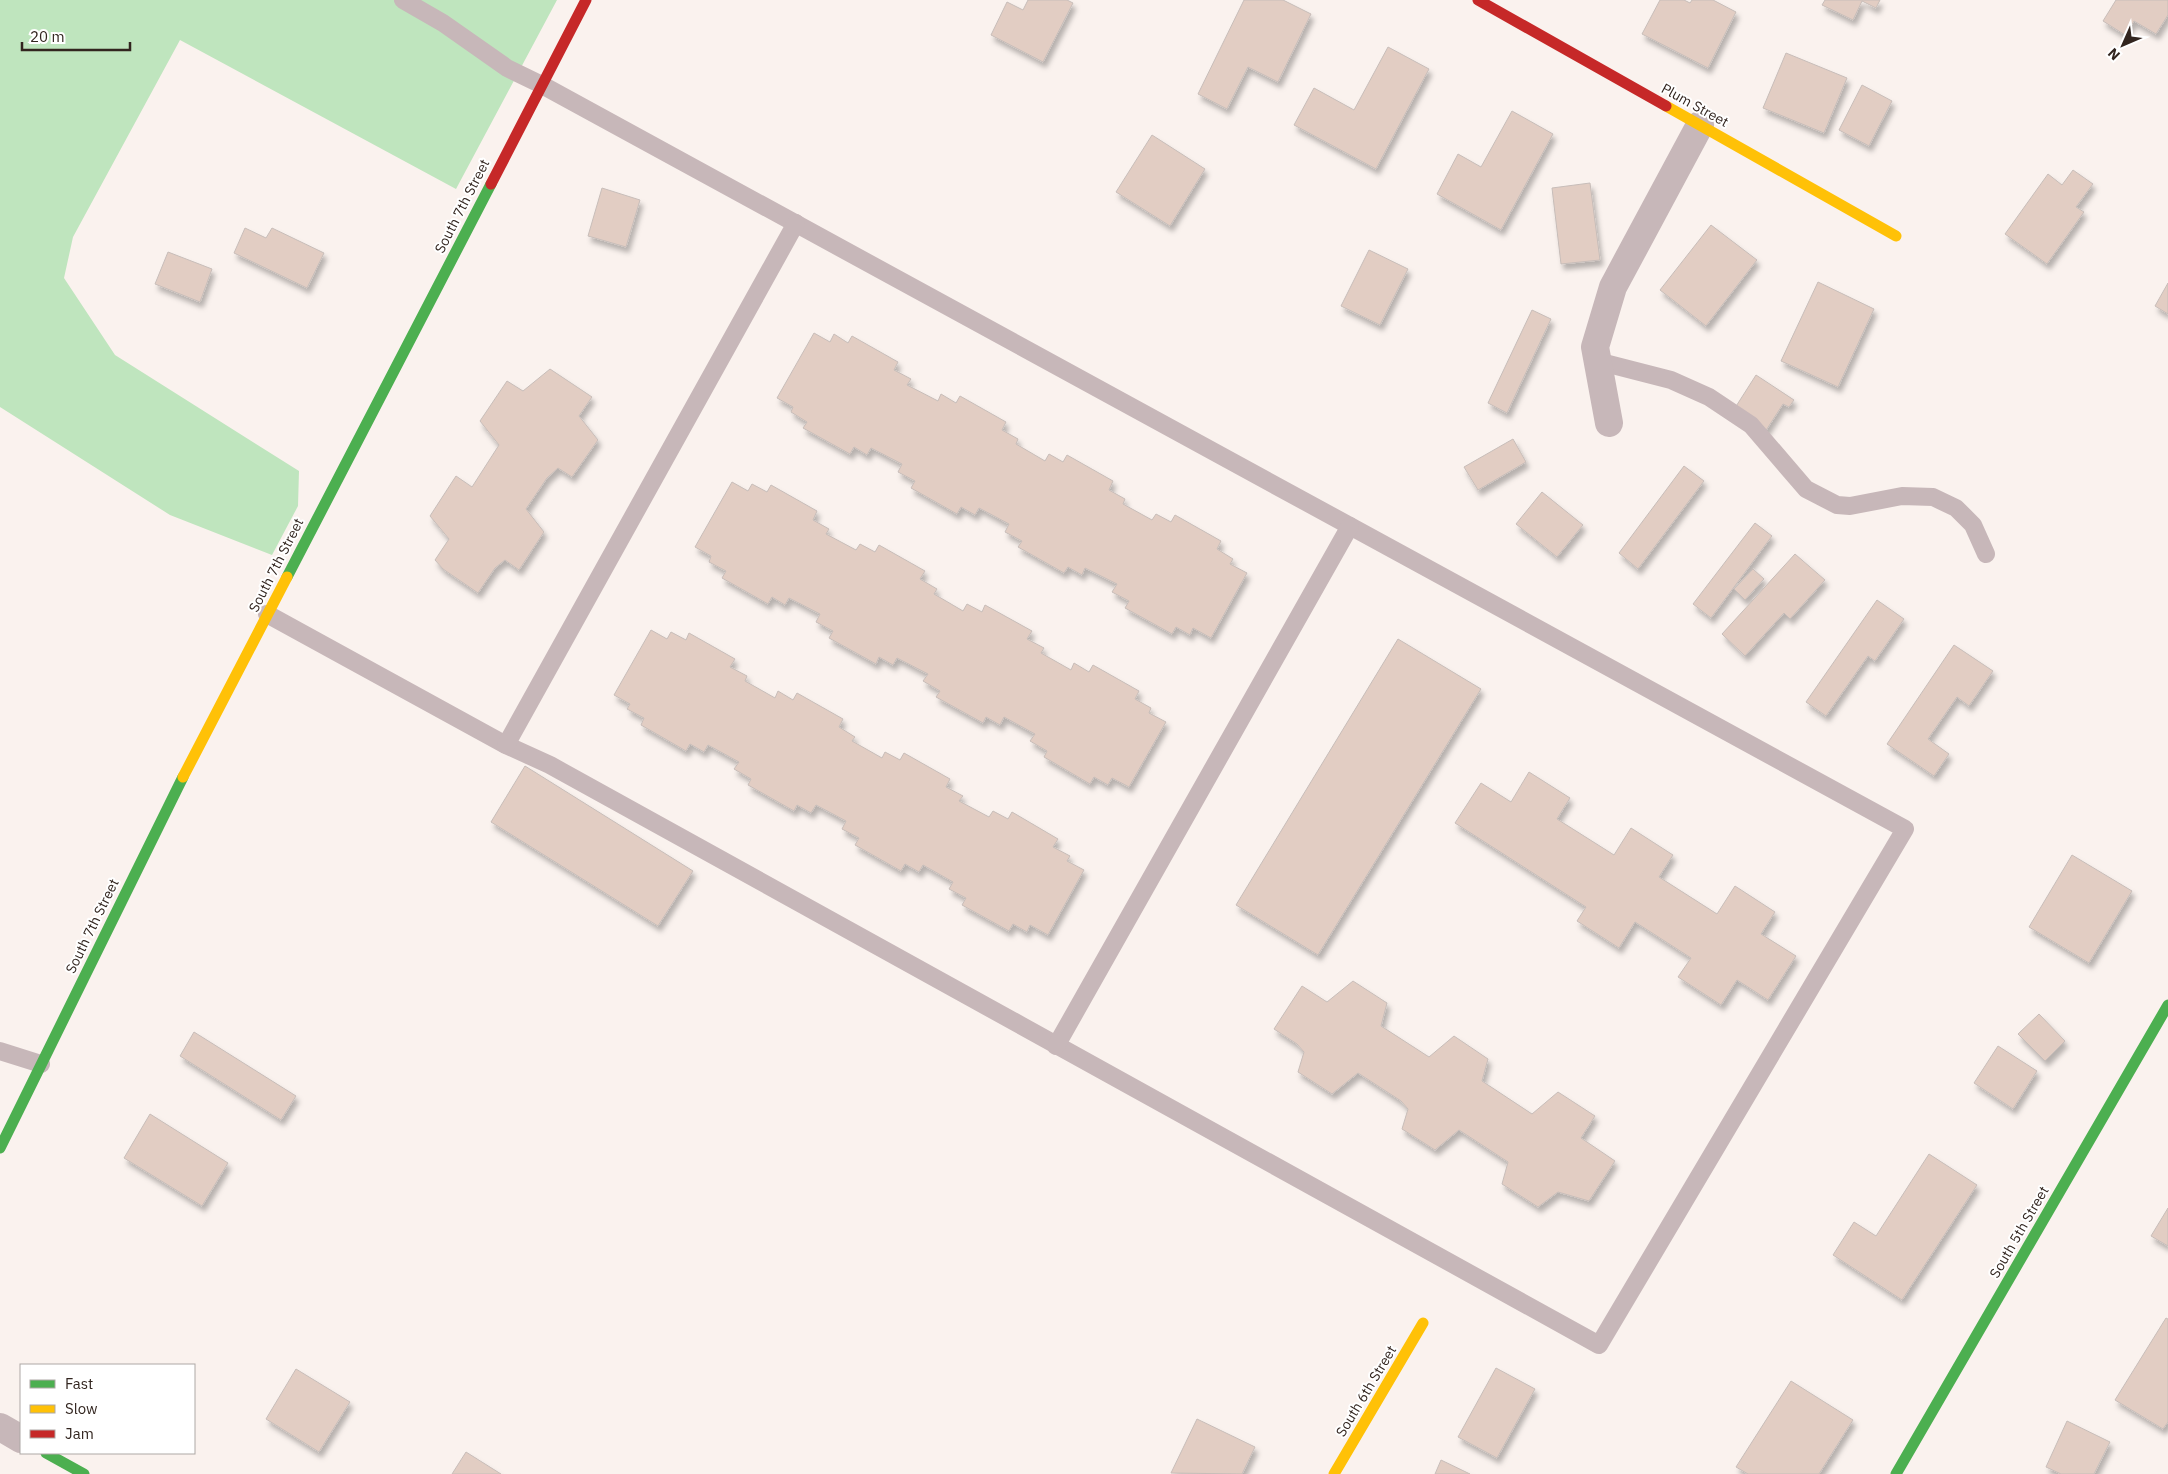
<svg xmlns="http://www.w3.org/2000/svg" width="2168" height="1474" font-family="'IBM Plex Sans',sans-serif">
  <defs>
    <filter id="shadow"><feDropShadow dx="3" dy="5.5" stdDeviation="2.5" flood-color="#0004"/></filter>
  </defs>
  <rect width="100%" height="100%" fill="#faf2ee"/>
  <polygon fill="#bfe5be" points="0,0 557,0 456,189 180,40 73,237 64,278 115,355 299,471 298,506 272,555 170,515 0,407"/>
  <g fill="#e2cdc3" stroke="#c7bdb9" filter="url(#shadow)">
    <polygon points="1028,0 1067,0 1073,3 1043,62 991,35 1007,2 1023,10"/>
    <polygon points="1244,0 1283,0 1311,14 1278,82 1248,67 1227,109 1198,94"/>
    <polygon points="1660,0 1684,0 1690,3 1692,0 1713,0 1736,12 1708,68 1642,34"/>
    <polygon points="1825,0 1880,0 1876,8 1862,1 1853,20 1822,5"/>
    <polygon points="2116,0 2168,0 2168,15 2156,34 2134,21 2125,35 2103,21"/>
    <polygon points="1388,47 1429,69 1376,169 1294,125 1314,88 1354,110"/>
    <polygon points="1786,53 1847,78 1824,133 1763,108"/>
    <polygon points="1862,85 1892,101 1869,146 1839,130"/>
    <polygon points="1512,111 1553,134 1501,230 1437,194 1458,154 1481,167"/>
    <polygon points="1152,135 1205,169 1170,226 1116,192"/>
    <polygon points="2073,170 2093,184 2076,207 2084,212 2047,264 2005,234 2048,174 2062,185"/>
    <polygon points="1590,183 1600,260 1561,264 1552,188"/>
    <polygon points="602,188 640,200 626,247 588,236"/>
    <polygon points="1711,225 1757,260 1706,326 1660,290"/>
    <polygon points="245,228 266,238 272,228 324,253 307,288 234,253"/>
    <polygon points="1369,250 1408,269 1380,325 1341,306"/>
    <polygon points="168,252 212,269 200,302 155,284"/>
    <polygon points="1818,282 1874,309 1838,387 1781,361"/>
    <polygon points="2168,283 2168,314 2155,306"/>
    <polygon points="1532,310 1551,319 1507,413 1488,403"/>
    <polygon points="814,333 830,342 834,334 848,343 852,336 898,362 894,370 911,379 907,385 938,401 941,394 956,403 960,396 1006,422 1002,430 1018,439 1016,444 1045,461 1049,454 1063,462 1067,455 1113,481 1109,490 1125,499 1123,504 1152,520 1156,514 1171,522 1175,515 1221,541 1217,549 1233,559 1230,564 1247,573 1211,638 1193,628 1190,635 1176,627 1172,634 1125,608 1129,601 1112,592 1117,584 1085,568 1082,575 1068,567 1064,573 1018,547 1022,541 1005,532 1009,524 979,508 975,515 961,507 957,514 911,488 915,481 898,472 902,464 871,448 867,455 854,447 850,454 803,428 807,422 791,412 793,407 777,398"/>
    <polygon points="550,369 592,397 579,416 598,440 572,477 558,468 547,478 526,509 544,532 519,570 505,560 495,568 478,593 443,569 435,560 449,539 430,516 456,476 472,487 499,445 480,421 507,381 523,391"/>
    <polygon points="1756,375 1794,400 1789,407 1783,404 1765,432 1733,411"/>
    <polygon points="1513,439 1526,462 1478,490 1464,467"/>
    <polygon points="1684,466 1704,481 1638,569 1619,553"/>
    <polygon points="732,482 748,491 752,484 767,492 771,485 817,511 813,520 829,529 826,534 856,550 860,544 875,552 879,545 925,571 920,579 937,589 934,594 963,611 967,604 982,612 985,605 1032,631 1027,639 1044,648 1041,653 1071,670 1074,663 1089,672 1093,665 1139,691 1135,699 1151,708 1149,713 1166,722 1129,787 1112,778 1108,785 1094,777 1090,784 1044,757 1047,751 1030,741 1035,734 1004,717 1000,725 986,717 983,723 936,697 940,691 923,681 928,674 897,658 893,665 879,657 876,664 829,638 833,631 816,622 820,614 789,598 785,605 772,597 768,604 722,578 726,571 709,562 711,556 695,547"/>
    <polygon points="1542,492 1583,525 1557,557 1516,524"/>
    <polygon points="1755,523 1772,536 1711,618 1693,604"/>
    <polygon points="1795,554 1825,580 1790,619 1784,613 1745,656 1722,634"/>
    <polygon points="1753,569 1764,579 1745,600 1734,589"/>
    <polygon points="1877,600 1904,619 1875,661 1868,656 1826,716 1806,702"/>
    <polygon points="651,630 667,639 671,632 686,640 689,633 735,659 730,667 747,676 745,681 775,698 778,691 793,700 797,693 843,719 839,727 855,737 852,741 882,758 885,752 900,760 904,753 950,779 946,787 963,796 959,801 989,817 993,811 1008,819 1012,812 1058,839 1053,847 1070,856 1067,861 1084,870 1048,935 1030,925 1027,932 1013,924 1009,931 962,905 966,898 949,889 953,882 923,865 919,872 905,864 901,871 855,845 859,838 842,829 846,821 816,805 811,813 797,805 794,811 748,785 751,779 734,769 739,762 708,745 704,752 690,744 686,751 641,725 644,718 627,709 630,704 614,695"/>
    <polygon points="1398,639 1481,689 1318,955 1236,905"/>
    <polygon points="1954,645 1993,671 1969,706 1957,697 1928,739 1949,754 1934,776 1887,744"/>
    <polygon points="525,766 693,871 658,926 491,822"/>
    <polygon points="1529,772 1570,798 1557,819 1614,855 1631,828 1673,855 1659,877 1717,914 1735,886 1775,912 1761,934 1796,956 1768,1000 1737,980 1721,1005 1678,977 1691,958 1635,922 1619,948 1577,921 1586,907 1455,823 1481,783 1511,802"/>
    <polygon points="2072,855 2132,891 2089,963 2029,927"/>
    <polygon points="1353,981 1387,1003 1381,1026 1429,1057 1454,1036 1488,1059 1482,1081 1532,1114 1558,1092 1595,1116 1581,1138 1615,1161 1589,1201 1558,1192 1538,1207 1502,1184 1508,1162 1459,1130 1435,1150 1402,1129 1408,1109 1401,1101 1358,1073 1332,1094 1298,1072 1304,1052 1297,1044 1274,1029 1302,986 1327,1002"/>
    <polygon points="2039,1014 2065,1041 2045,1061 2018,1034"/>
    <polygon points="194,1032 296,1096 281,1120 180,1056"/>
    <polygon points="1998,1046 2037,1071 2013,1109 1974,1083"/>
    <polygon points="150,1114 228,1163 202,1206 124,1158"/>
    <polygon points="1929,1154 1977,1185 1902,1300 1833,1255 1854,1222 1876,1236"/>
    <polygon points="2168,1208 2168,1246 2151,1236"/>
    <polygon points="2166,1318 2168,1319 2168,1422 2163,1429 2115,1400"/>
    <polygon points="1496,1368 1535,1389 1497,1458 1458,1437"/>
    <polygon points="296,1369 350,1402 319,1452 266,1419"/>
    <polygon points="1791,1381 1853,1420 1819,1474 1748,1474 1736,1467"/>
    <polygon points="1197,1419 1255,1447 1242,1474 1171,1473"/>
    <polygon points="2067,1421 2110,1442 2094,1474 2061,1474 2046,1467"/>
    <polygon points="466,1452 501,1474 452,1474"/>
    <polygon points="1441,1460 1470,1474 1435,1474"/>
  </g>
  <g fill="none" stroke-linecap="round" stroke-linejoin="round">
    <g stroke="#c7b7b9" stroke-width="18">
      <polyline points="1597,361 1671,380 1709,397 1751,425 1806,489 1837,505 1850,506 1902,496 1933,497 1956,508 1973,525 1986,554"/>
      <polyline points="267,614 506,745 550,765 1599,1345 1905,829 542,85 507,68 443,23 403,0"/>
      <polyline points="506,745 796,223"/>
      <polyline points="1056,1046 1350,526"/>
      <polyline points="0,1051 41,1064"/>
    </g>
    <g stroke="#c7b7b9" stroke-width="28">
      <polyline points="1609,423 1595,347 1613,287 1700,125"/>
      <polyline points="0,1427 21,1439"/>
    </g>
    <g stroke="#4caf50" stroke-width="11">
      <polyline points="287,577 491,184"/>
      <polyline points="0,1148 183,777"/>
      <polyline points="46,1453 84,1474"/>
      <polyline points="1896,1474 2168,1005"/>
    </g>
    <g stroke="#ffc107" stroke-width="11">
      <polyline points="1666,106 1896,236"/>
      <polyline points="183,777 287,577"/>
      <polyline points="1334,1474 1423,1323"/>
    </g>
    <g stroke="#c62828" stroke-width="11">
      <polyline points="1478,0 1666,106"/>
      <polyline points="491,184 586,0"/>
    </g>
  </g>
  <g text-anchor="middle" stroke-width="4" stroke-linejoin="round" paint-order="stroke">
    <g font-size="14" fill="#32251f" stroke="#fff">
      <text transform="translate(1695 105) rotate(29)" y="5">Plum Street</text>
      <text transform="translate(462 206) rotate(-63)" y="5">South 7th Street</text>
      <text transform="translate(276 565) rotate(-63)" y="5">South 7th Street</text>
      <text transform="translate(92 926) rotate(-64)" y="5">South 7th Street</text>
      <text transform="translate(2019 1232) rotate(-60)" y="5">South 5th Street</text>
      <text transform="translate(1366 1391) rotate(-59)" y="5">South 6th Street</text>
    </g>
  </g>
  <rect x="20" y="1364" width="175" height="90" fill="#ffffff" stroke="#ada8a5"/>
  <rect x="30" y="1380" width="25" height="8" fill="#4caf50" stroke="#ada8a5"/>
  <text x="65" y="1389" font-size="15" fill="#32251f">Fast</text>
  <rect x="30" y="1405" width="25" height="8" fill="#ffc107" stroke="#ada8a5"/>
  <text x="65" y="1414" font-size="15" fill="#32251f">Slow</text>
  <rect x="30" y="1430" width="25" height="8" fill="#c62828" stroke="#ada8a5"/>
  <text x="65" y="1439" font-size="15" fill="#32251f">Jam</text>
  <g transform="translate(2123 45) rotate(225)" stroke="#ffffff" stroke-width="4" paint-order="stroke">
  <path d="M0-4L9 19L0 12L-9 19Z" fill="#32251f"/>
  <text y="-8" font-size="14" font-weight="bold" text-anchor="middle" fill="#32251f">N</text>
  </g>
  <path d="M22 42v8h108v-8" fill="none" stroke="#32251f" stroke-width="2.5"/>
  <text x="30" y="42" font-size="15" fill="#32251f" stroke="#ffffff" stroke-width="4" paint-order="stroke">20 m</text>
</svg>
